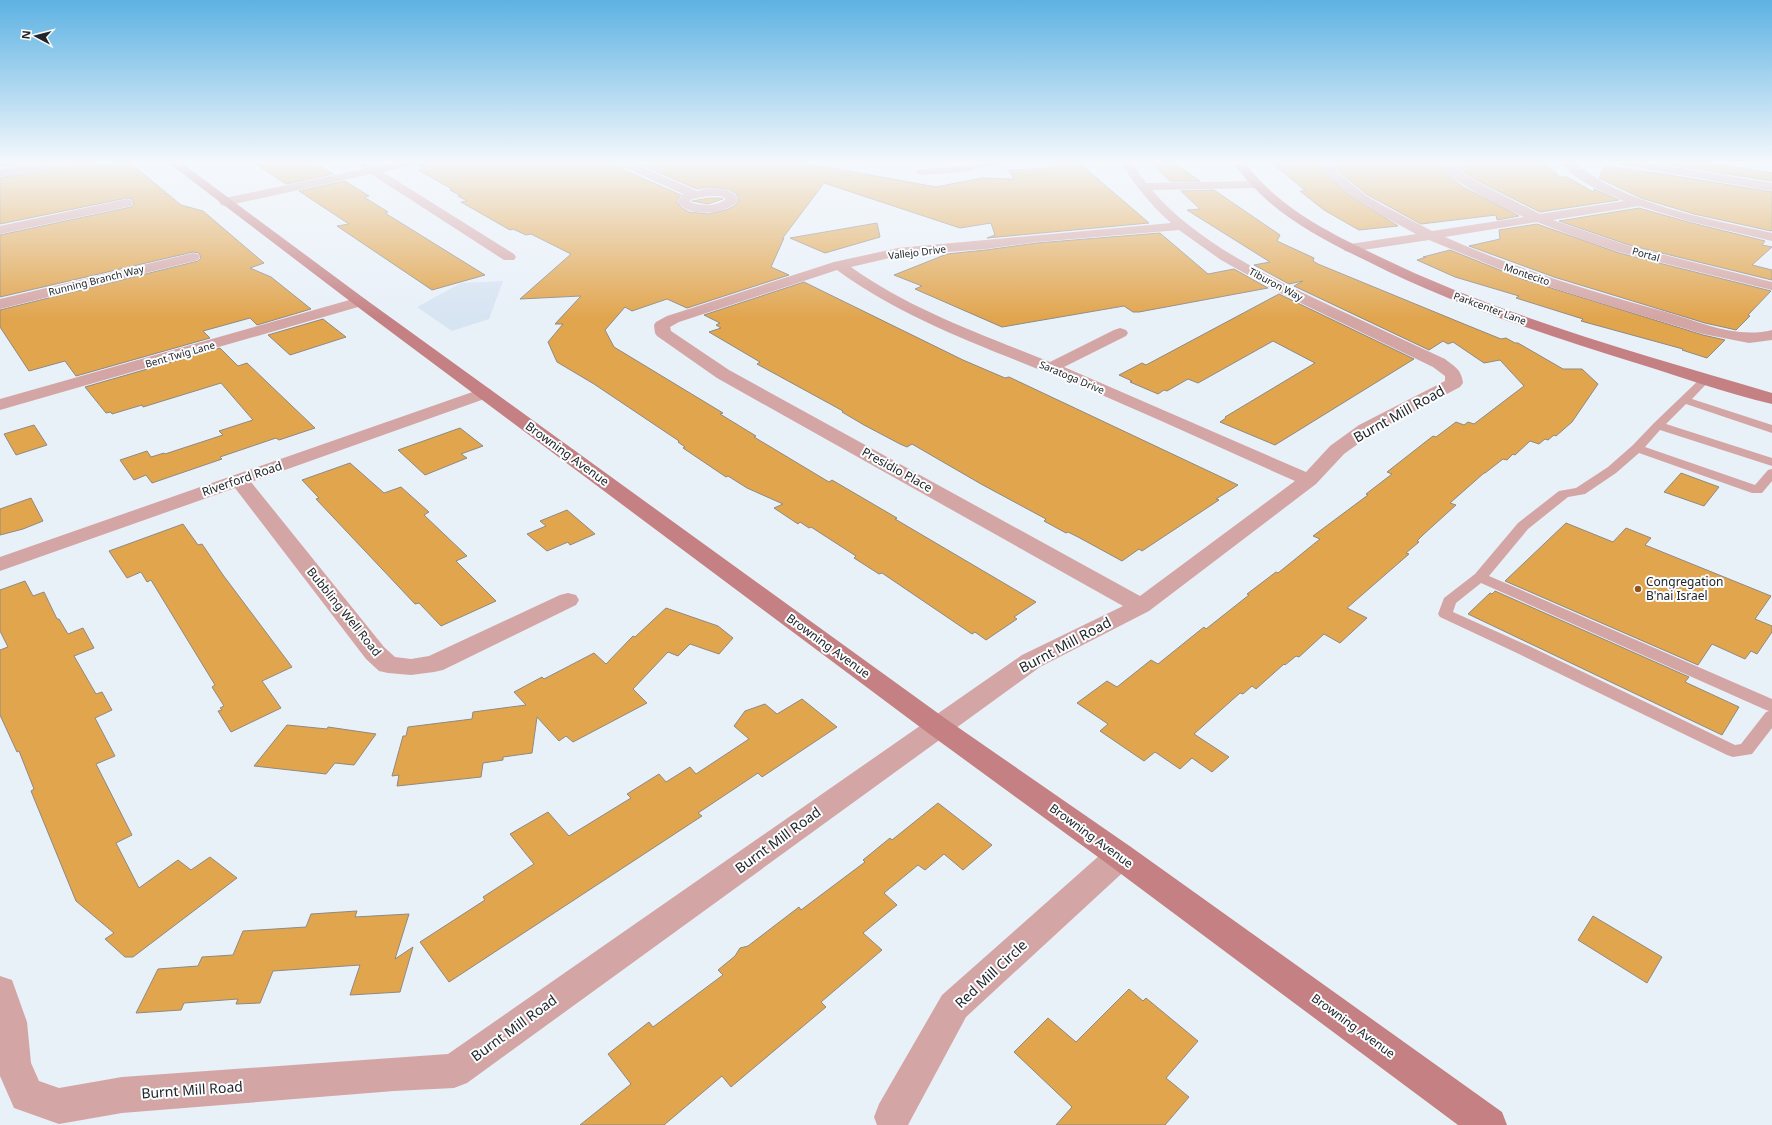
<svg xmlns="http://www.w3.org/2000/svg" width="1772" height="1125" font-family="'Noto Sans',sans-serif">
  <rect width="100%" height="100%" fill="#e8f0f8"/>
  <polygon fill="#d7e4f2" points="503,281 489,319 452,331 417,307 461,283"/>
  <g fill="#e1a54e" stroke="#8f8981">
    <polygon points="0,161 40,161 0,167"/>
    <polygon points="74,161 98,161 98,166 128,161 181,205 203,211 264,263 250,268 271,277 311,309 257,325 250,318 203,331 210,338 76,376 65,361 29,371 0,327 0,310 198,261 201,258 199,253 193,252 0,297 0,235 131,207 134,204 132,199 127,198 0,224 0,178 67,165"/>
    <polygon points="251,161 312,161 333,174 286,184"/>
    <polygon points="424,161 612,161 624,170 681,195 676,202 682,208 689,212 708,214 726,210 734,206 739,200 736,193 727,189 709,187 697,189 641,165 658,161 794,161 936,187 982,178 1014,179 1008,170 1051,168 1048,161 1077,161 1149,223 987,238 995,235 991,223 960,228 824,183 782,239 784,238 771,267 789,275 687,308 667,299 632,311 625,307 605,330 614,347 723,413 720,414 756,436 754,437 829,482 832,480 897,518 895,519 1036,602 1014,617 1017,619 986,640 975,632 972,634 882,573 879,574 854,558 856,556 811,527 809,528 800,522 798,524 774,508 783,504 747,488 728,476 726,477 683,448 685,447 678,442 679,441 594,384 557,362 548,342 563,324 555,324 581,296 520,299 571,254 531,234 526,235 513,229 510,230 461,202 467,201 458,196 461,196 450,190 452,189 418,170 425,169 418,165 422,164"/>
    <polygon points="1149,161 1171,161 1200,181 1170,181"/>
    <polygon points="1269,161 1316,161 1326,174 1349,195 1398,226 1359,230 1324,210 1300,191 1306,191"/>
    <polygon points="1331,161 1436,161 1443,170 1463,187 1519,216 1497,220 1496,215 1421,224 1366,194 1341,173"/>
    <polygon points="1451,161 1543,161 1560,177 1567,177 1593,192 1594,189 1619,200 1540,212 1478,181 1462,171"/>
    <polygon points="1663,161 1704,162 1772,173 1772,181 1662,164"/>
    <polygon points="1604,166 1658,173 1772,192 1772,230 1771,231 1694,214 1641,198 1599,178"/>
    <polygon points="345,181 369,196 364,197 388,212 385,213 485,275 432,290 337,226 349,224 299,191"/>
    <polygon points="1214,190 1280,235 1277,241 1314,258 1313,261 1318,264 1464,324 1501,339 1506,338 1515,343 1518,343 1563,369 1582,369 1598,384 1572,422 1556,436 1554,435 1548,440 1545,439 1539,444 1530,441 1515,455 1513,454 1507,460 1503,459 1485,473 1484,473 1450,503 1456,505 1424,534 1417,541 1419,542 1406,553 1409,554 1347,608 1367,618 1340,643 1324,634 1299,657 1296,656 1285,665 1284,664 1256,689 1252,686 1243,694 1240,693 1194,734 1229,757 1212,772 1192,758 1180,769 1155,752 1144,761 1100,731 1108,724 1077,703 1107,681 1117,687 1151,660 1158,664 1204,627 1206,629 1249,595 1247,594 1276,572 1278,573 1320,539 1313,536 1368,495 1366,494 1392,474 1387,472 1433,436 1436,437 1456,422 1464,425 1468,422 1474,424 1524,386 1500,360 1484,363 1453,342 1448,344 1443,341 1429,350 1294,286 1303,281 1289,284 1254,265 1270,262 1187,210 1200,209 1181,191"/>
    <polygon points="709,198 720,198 723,199 708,204 692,201"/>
    <polygon points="1639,208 1688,222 1765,241 1762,245 1772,247 1752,265 1772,270 1772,280 1629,245 1559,221"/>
    <polygon points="877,223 880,237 825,253 790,238"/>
    <polygon points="1537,224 1619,253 1771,291 1748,315 1750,316 1736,330 1732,329 1705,323 1554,277 1469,246 1500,239 1499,230"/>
    <polygon points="1160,233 1208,274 1234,269 1268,288 1139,312 1133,312 1124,306 1002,327 915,289 922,286 894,275 947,254 986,250 1037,243"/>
    <polygon points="1450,250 1522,279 1703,335 1725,340 1707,358 1682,350 1683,349 1581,321 1583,319 1516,298 1519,296 1455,277 1417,260 1426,257 1423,257"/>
    <polygon points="804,282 963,360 1005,378 1009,377 1238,485 1216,499 1219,500 1142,551 1139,549 1122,561 1078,537 1068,532 1066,533 1044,521 1046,519 981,484 912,444 907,447 900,444 864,425 842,412 843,411 757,364 760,362 709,332 721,328 716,325 720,323 704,315"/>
    <polygon points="1279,294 1414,359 1275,445 1220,422 1226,418 1225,417 1315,363 1273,341 1198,383 1188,379 1167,391 1164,390 1158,394 1130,382 1132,381 1119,375 1142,363 1146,365"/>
    <polygon points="323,319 346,337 290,355 268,335"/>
    <polygon points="220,348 238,366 247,363 315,428 279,440 276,438 220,457 222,459 152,483 146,475 134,480 120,460 147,451 151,457 164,453 165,454 223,435 219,431 253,420 221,383 143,407 142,405 112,414 111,412 106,413 85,387"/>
    <polygon points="34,425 47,445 16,455 4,434"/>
    <polygon points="460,428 483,446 461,454 467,458 425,475 398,450"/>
    <polygon points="350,463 384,493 401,487 429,512 424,515 467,556 456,561 496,601 441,626 419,603 415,604 316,499 319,498 302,480"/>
    <polygon points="1681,473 1719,487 1704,506 1664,492"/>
    <polygon points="31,498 43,521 23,529 0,535 0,509"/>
    <polygon points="567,510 595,534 570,545 568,542 547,551 527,534 546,526 540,521"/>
    <polygon points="1566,523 1613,542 1626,528 1651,538 1645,545 1771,596 1755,619 1772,626 1772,632 1757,654 1751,651 1745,659 1712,644 1698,665 1505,581"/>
    <polygon points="183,524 198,545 202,544 223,575 292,667 262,681 281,708 231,732 218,711 222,710 220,708 224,706 212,687 215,685 151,580 147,582 141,572 127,578 109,551"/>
    <polygon points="25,581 33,596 44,592 57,619 59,619 68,634 83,628 94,648 74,656 96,694 102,692 112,710 95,718 115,756 96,764 132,835 116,843 139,888 178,860 191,870 210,857 237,878 133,957 125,957 105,939 114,933 76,901 31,791 34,789 19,751 17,752 0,715 0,650 8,647 0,631 0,590"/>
    <polygon points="1495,591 1689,677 1685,682 1739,707 1722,735 1468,614 1490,593 1492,594"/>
    <polygon points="666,608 718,626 733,638 719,654 690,644 678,656 668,652 633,689 647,703 573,742 566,736 559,741 537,717 532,753 503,757 503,760 483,763 481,777 397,786 399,775 392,776 403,736 406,736 408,727 472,719 473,712 526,705 514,692 542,677 544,679 594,653 606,664 633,636 635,637"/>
    <polygon points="802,699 837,727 762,777 758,773 698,813 702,816 449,982 420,942 485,900 483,897 534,864 510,834 548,812 569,836 631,798 627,794 659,774 666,782 690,767 696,774 749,739 734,726 745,711 765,704 777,714"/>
    <polygon points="287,725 327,729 328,727 376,734 354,765 335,763 326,774 254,766"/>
    <polygon points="938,803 992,845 963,870 944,854 925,870 918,865 884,893 897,905 863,933 882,950 821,1002 826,1007 731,1087 722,1076 664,1125 580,1125 631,1084 608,1054 649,1022 653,1027 723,975 718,970 735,956 740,948 748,946 799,907 801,910 865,862 863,860 890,838 892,840"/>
    <polygon points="357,911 355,917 409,914 395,959 413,947 400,992 350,995 360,965 273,971 260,1003 236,1004 238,999 184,1003 181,1010 136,1013 158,969 198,966 202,957 233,955 243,931 306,927 311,914"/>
    <polygon points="1593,916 1662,957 1647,983 1578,940"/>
    <polygon points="1129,989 1143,1001 1146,998 1198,1041 1166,1078 1189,1097 1165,1125 1056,1125 1072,1107 1014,1052 1048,1018 1076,1042"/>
  </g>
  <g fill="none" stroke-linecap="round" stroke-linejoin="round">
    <path fill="#d4a5a5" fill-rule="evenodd" d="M1706,376L1711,379L1692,399L1772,425V433L1686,404L1666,424L1772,458V466L1660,430L1645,447L1755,485L1768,470L1772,469V481L1762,493H1752L1639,453L1616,473L1585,494L1568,497L1528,529L1489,576L1772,699V728L1752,754L1733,757L1727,755L1519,654L1440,617L1438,614L1444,598L1475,574L1518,523L1559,491L1576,488L1608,467L1633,445L1654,423L1702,377ZM1481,583L1766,710L1769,711L1766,712L1741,744L1735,745L1529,646L1453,612L1456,603Z"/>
    <g fill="#d4a5a5" fill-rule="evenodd">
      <polygon points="48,161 73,161 67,164 0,177 0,169"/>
      <polygon points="401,161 423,161 421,163 383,172 514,254 516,257 514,260 504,260 371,174 225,206 221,205 219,202 221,199 225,198 363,169 360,166 366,163 375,167"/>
      <path d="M613,161H628L697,191L709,188L727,190L735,194L738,200C728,215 688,218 677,202L683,194L615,163ZM709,196H720L726,199C716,207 701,206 690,202L692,199Z"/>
      <polygon points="985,161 1005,161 1003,163 965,172 922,175 918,174 916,172 918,170 922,169 965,166"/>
      <path d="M1119,161H1131L1146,183L1259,181L1261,184L1259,187L1255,188L1152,190C1198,244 1272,278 1335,308C1372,325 1408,342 1445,359C1455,367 1461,369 1463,383L1460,387L1373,433L1344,454L1316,484L1149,611L1040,667L467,1083L454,1088L394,1091L122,1113L59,1124L14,1108L0,1076V976L12,980L27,1022L31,1063L39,1081L59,1088L122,1077L448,1054L1022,655L1123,606L717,378L657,336L655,333L654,325L656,322L667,316L834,262L898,248L1171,223C1150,205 1135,184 1119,161ZM1179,230L1221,260L1280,293L1433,367L1445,376V381L1359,425L1330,446L1306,472L1064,367L1126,336L1128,333L1126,330L1120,328L1114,330L1050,362C981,334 911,310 851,267L898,256L986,249L1037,242ZM837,270C901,317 976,344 1048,373C1132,406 1213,445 1295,481L1140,596L729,370L671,331L670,327L679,322Z"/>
      <path d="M1317,161H1329L1340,174L1365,195L1384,206L1432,231L1524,217C1500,206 1451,183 1437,161H1449L1461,172L1477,182L1540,214L1624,201C1602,191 1575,182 1560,161H1573C1621,204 1709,219 1772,233V241L1688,221L1639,206L1553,220L1629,246L1772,282V290L1619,252L1583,240L1537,222L1445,237C1516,269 1591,291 1666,312C1700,322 1736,339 1772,330V340L1749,343L1703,334L1594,301L1522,278L1429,240L1350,252L1345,251L1343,248L1345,245L1350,244L1416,234C1379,214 1342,196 1317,161Z"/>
      <polygon points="1611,161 1637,161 1772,183 1772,191 1617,164"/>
      <polygon points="127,199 131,200 133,203 131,206 0,234 0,226"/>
      <polygon points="193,253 198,254 200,257 198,260 0,309 0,299"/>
      <polygon points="360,297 365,299 368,302 365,305 0,410 0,399"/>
      <polygon points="484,388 490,389 493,393 490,397 251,482 384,647 395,657 411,659 429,656 560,595 568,593 576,595 579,600 576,605 443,670 434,672 411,675 388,673 379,671 366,659 235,488 0,571 0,557"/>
      <polygon points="1120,844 1131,847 1135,856 1131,865 966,1017 908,1125 877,1125 874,1117 879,1104 942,995 1109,847"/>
    </g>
    <g fill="#c48082" fill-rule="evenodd">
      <polygon points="166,161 179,161 365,299 946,719 1131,847 1502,1112 1507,1125 1458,1125 1109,865 928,733 355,305"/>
      <path d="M1232,161H1244C1277,207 1328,232 1378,256C1503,317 1639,353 1772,393V404C1726,393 1681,377 1636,363C1545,335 1454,305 1369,262C1315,236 1267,211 1232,161Z"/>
    </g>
  </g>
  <linearGradient id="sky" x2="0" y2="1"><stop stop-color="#5db2e3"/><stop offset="0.51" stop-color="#f5f8fc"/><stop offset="1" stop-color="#f5f8fc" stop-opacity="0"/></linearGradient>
  <rect width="1772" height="318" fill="url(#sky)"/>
  <circle fill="#915418" stroke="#fbfdfe" stroke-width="1.5" cx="1638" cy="589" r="4"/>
  <g text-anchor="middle" stroke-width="4" stroke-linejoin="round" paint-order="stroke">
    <g font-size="10" fill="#232629" stroke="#fbfdfe">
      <text transform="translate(917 252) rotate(-7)" y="4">Vallejo Drive</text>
      <text transform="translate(1646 254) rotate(16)" y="4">Portal</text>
      <text transform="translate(1527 274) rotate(19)" y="4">Montecito</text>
      <text transform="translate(96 280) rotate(-14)" y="4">Running Branch Way</text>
      <text transform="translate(1276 284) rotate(28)" y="4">Tiburon Way</text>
      <text transform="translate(1490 308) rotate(20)" y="4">Parkcenter Lane</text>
      <text transform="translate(180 354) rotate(-16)" y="4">Bent Twig Lane</text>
      <text transform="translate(1072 377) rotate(23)" y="4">Saratoga Drive</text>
    </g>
    <g font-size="12" fill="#232629" stroke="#fbfdfe">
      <text transform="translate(567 454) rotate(36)" y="4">Browning Avenue</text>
      <text transform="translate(897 470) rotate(29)" y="4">Presidio Place</text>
      <text transform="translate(242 479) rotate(-19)" y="4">Riverford Road</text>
      <text transform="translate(344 612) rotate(51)" y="4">Bubbling Well Road</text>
      <text transform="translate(828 646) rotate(36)" y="4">Browning Avenue</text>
      <text transform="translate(1091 836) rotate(36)" y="4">Browning Avenue</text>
      <text transform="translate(1353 1026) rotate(36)" y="4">Browning Avenue</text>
    </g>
    <g font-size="12" fill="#232629" stroke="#fbfdfe" text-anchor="start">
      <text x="1646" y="586">Congregation<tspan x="1646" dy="14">B'nai Israel</tspan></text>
    </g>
    <g font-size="14" fill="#232629" stroke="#fbfdfe">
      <text transform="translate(1399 414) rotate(-29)" y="5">Burnt Mill Road</text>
      <text transform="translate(1065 645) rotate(-28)" y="5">Burnt Mill Road</text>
      <text transform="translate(778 840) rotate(-36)" y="5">Burnt Mill Road</text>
      <text transform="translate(991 974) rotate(-43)" y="5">Red Mill Circle</text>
      <text transform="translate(514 1028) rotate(-36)" y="5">Burnt Mill Road</text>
      <text transform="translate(192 1090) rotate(-4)" y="5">Burnt Mill Road</text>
    </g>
  </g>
  <g transform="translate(36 36) rotate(277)" stroke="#fbfdfe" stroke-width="3" paint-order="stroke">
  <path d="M0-3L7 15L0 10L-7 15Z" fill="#232629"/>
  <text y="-6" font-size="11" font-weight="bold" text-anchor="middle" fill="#232629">N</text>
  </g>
</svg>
